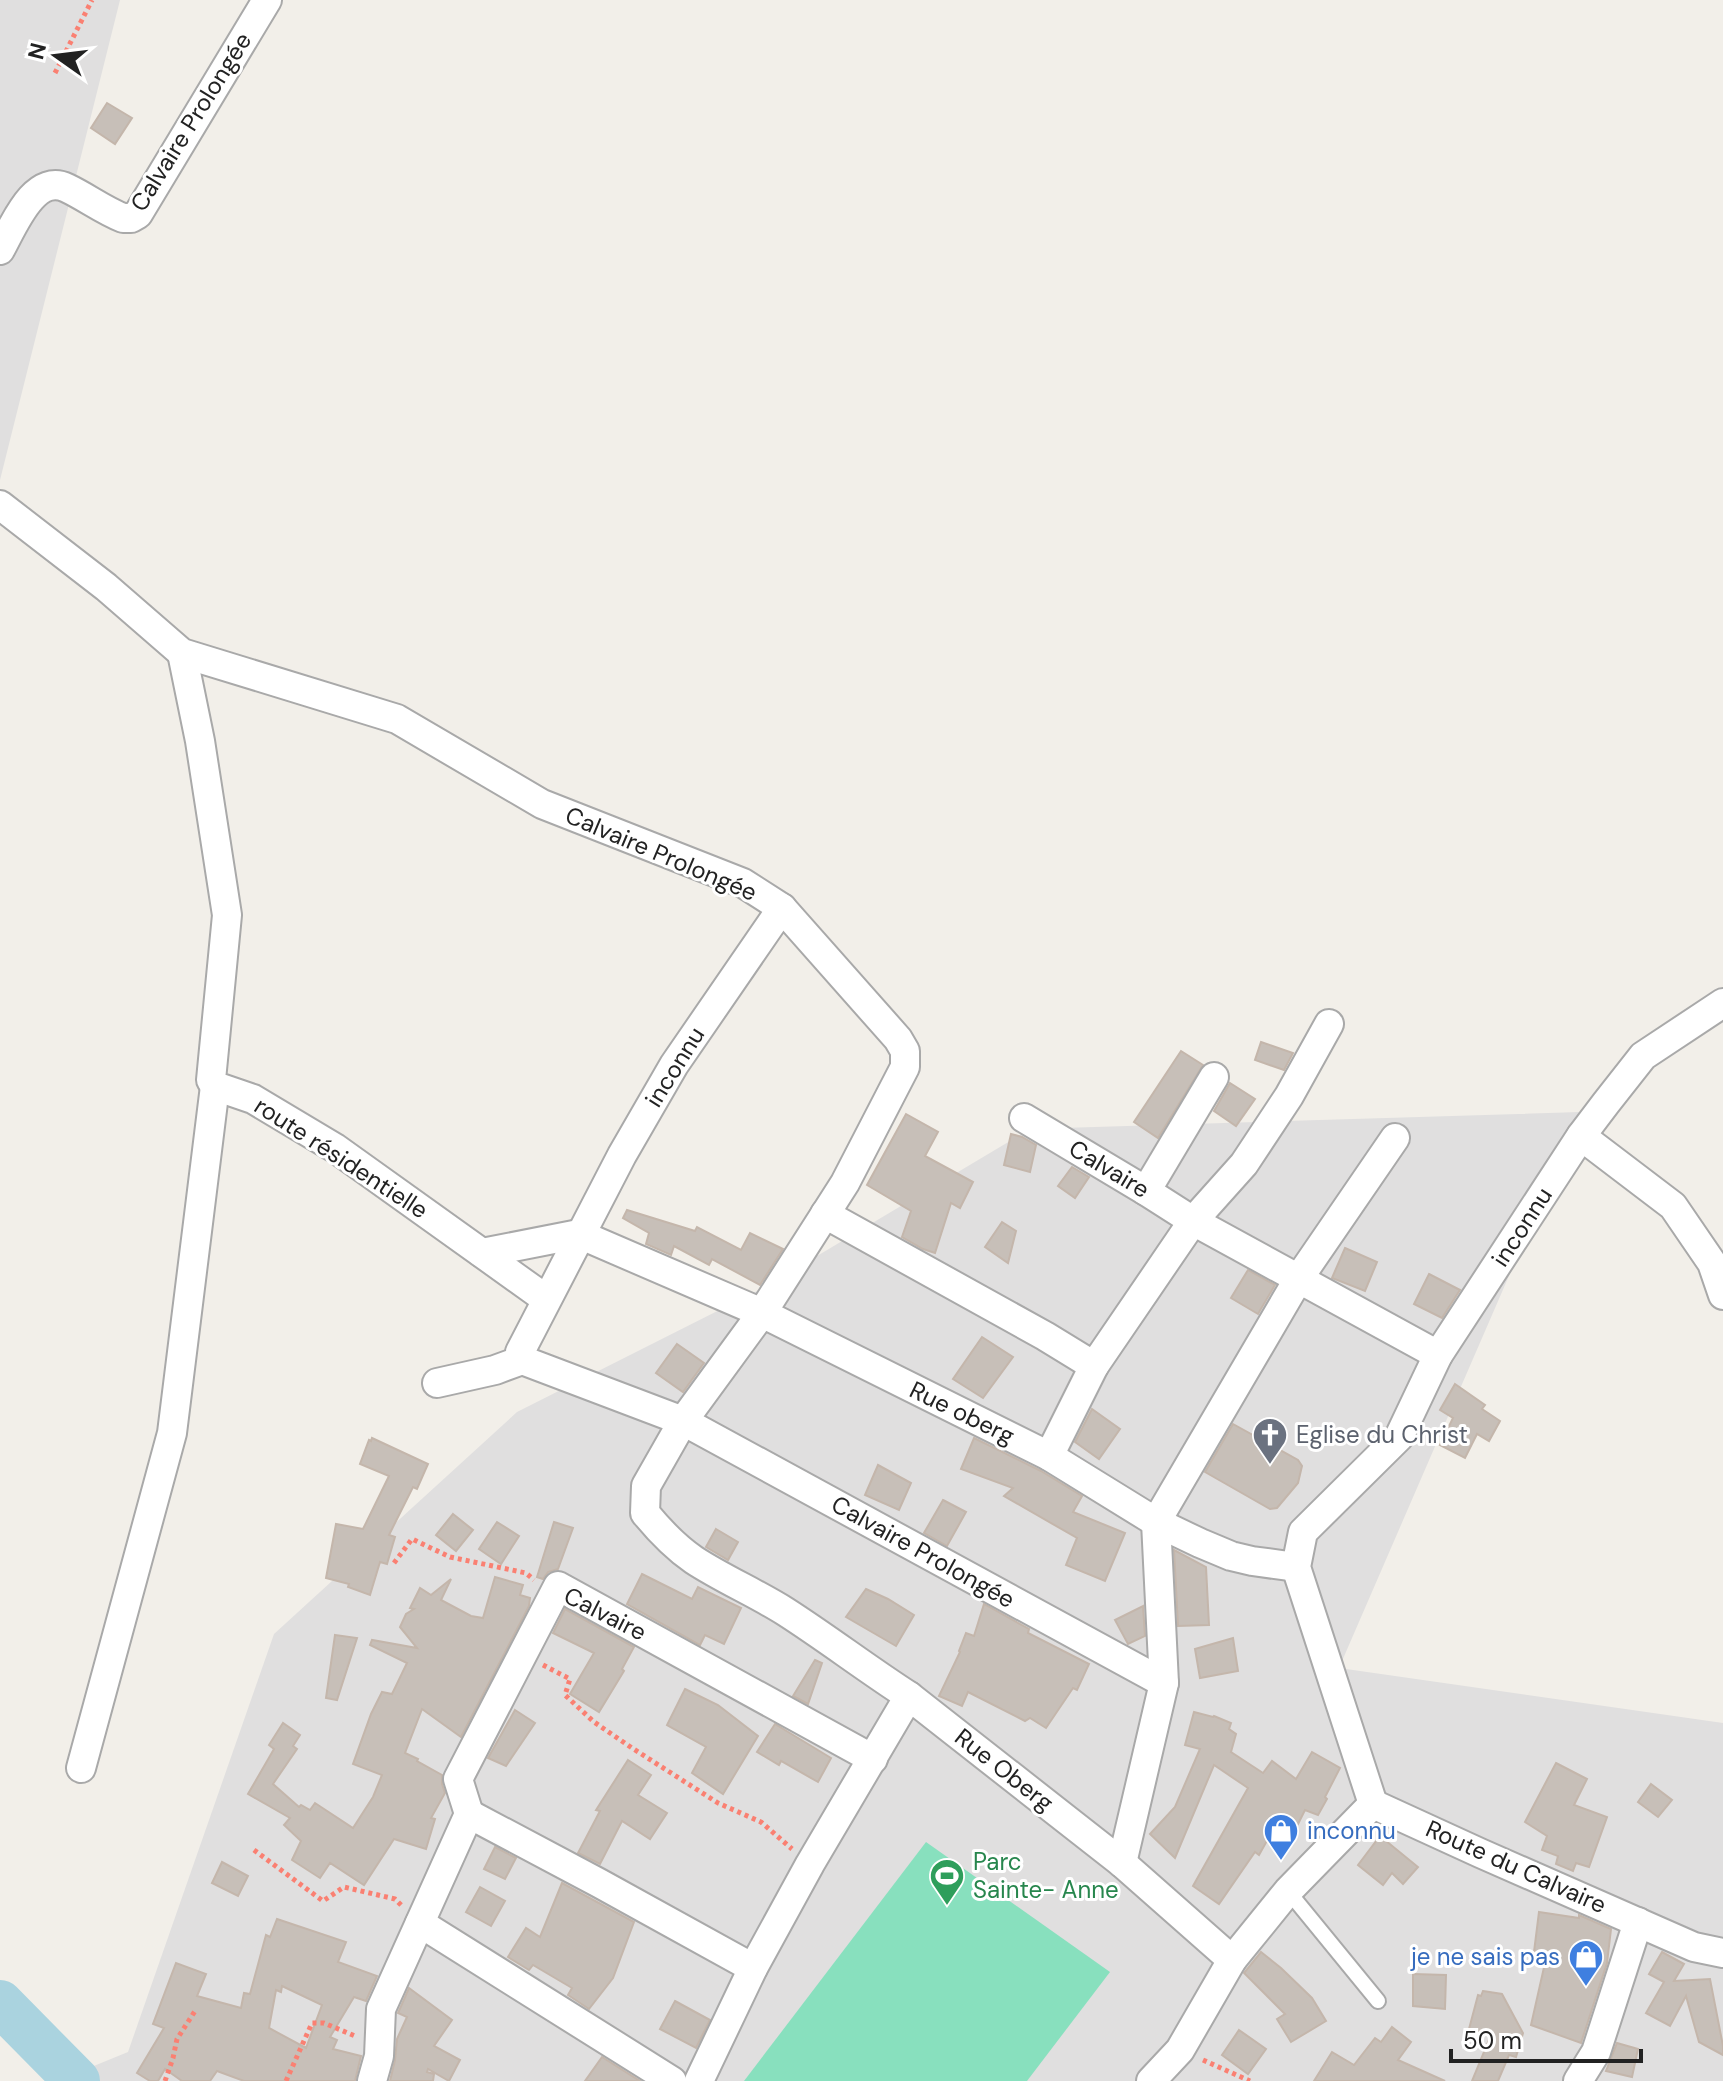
<svg xmlns="http://www.w3.org/2000/svg" width="1723" height="2081" font-family="'DM Sans',sans-serif">
  <rect width="100%" height="100%" fill="#f2efe9"/>
  <g fill="#e0dfdf">
    <polygon points="0,0 120,0 0,480"/>
    <polygon points="1580,1112 1339,1668 1723,1723 1723,2081 57,2081 128,2052 274,1634 517,1412 765,1287 1030,1129"/>
  </g>
  <polygon fill="#88e0be" points="926,1842 1110,1972 1027,2081 744,2081"/>
  <g fill="none" stroke-linecap="round" stroke-linejoin="round">
    <polyline stroke="#aad3df" stroke-width="46" points="0,2003 77,2081"/>
  </g>
  <g fill="#c7bfb8" stroke="#c4b6ab" stroke-width="2" fill-rule="evenodd">
    <polygon points="107,103 132,118 115,144 91,128"/>
    <polygon points="1261,1042 1293,1053 1284,1070 1255,1060"/>
    <polygon points="1181,1051 1203,1065 1158,1138 1134,1122"/>
    <polygon points="1230,1083 1255,1099 1236,1126 1214,1111"/>
    <polygon points="906,1114 938,1132 925,1156 973,1182 960,1208 951,1203 935,1253 923,1249 902,1237 911,1211 867,1185"/>
    <polygon points="1011,1134 1022,1137 1036,1145 1030,1172 1004,1165"/>
    <polygon points="1072,1167 1089,1177 1075,1198 1058,1186"/>
    <polygon points="627,1210 695,1231 697,1227 741,1250 750,1233 783,1249 760,1285 712,1259 709,1265 674,1246 671,1255 646,1244 649,1233 623,1218"/>
    <polygon points="1002,1222 1016,1231 1008,1263 985,1247"/>
    <polygon points="1345,1248 1377,1262 1365,1291 1332,1278"/>
    <polygon points="1248,1270 1275,1285 1258,1314 1231,1298"/>
    <polygon points="1429,1274 1460,1290 1442,1318 1414,1304"/>
    <polygon points="982,1337 1013,1357 983,1398 953,1379"/>
    <polygon points="677,1344 704,1363 683,1392 656,1373"/>
    <polygon points="1455,1384 1485,1405 1482,1409 1500,1421 1489,1441 1477,1434 1465,1458 1440,1445 1453,1418 1440,1410"/>
    <polygon points="1092,1409 1120,1429 1099,1459 1075,1442"/>
    <polygon points="1233,1424 1298,1460 1302,1466 1298,1483 1277,1508 1270,1509 1205,1472"/>
    <polygon points="372,1438 428,1464 417,1489 413,1487 389,1535 395,1537 387,1564 380,1562 370,1595 348,1587 349,1584 326,1578 336,1524 363,1529 389,1476 360,1464 369,1440 371,1441"/>
    <polygon points="974,1438 1041,1471 1082,1496 1073,1512 1125,1533 1105,1581 1066,1565 1077,1538 1004,1496 1013,1488 961,1469"/>
    <polygon points="878,1465 911,1483 899,1510 865,1495"/>
    <polygon points="943,1500 966,1512 947,1546 924,1533"/>
    <polygon points="453,1514 473,1530 456,1551 436,1535"/>
    <polygon points="497,1522 519,1536 501,1564 479,1549"/>
    <polygon points="554,1522 573,1528 558,1569 548,1572 543,1579 537,1577"/>
    <polygon points="716,1529 738,1542 728,1560 706,1547"/>
    <polygon points="1174,1550 1206,1567 1209,1625 1178,1626"/>
    <polygon points="642,1574 692,1599 698,1587 741,1608 724,1644 705,1635 700,1645 627,1604"/>
    <polygon points="495,1577 523,1585 520,1595 530,1598 529,1606 461,1737 422,1709 405,1753 418,1759 417,1761 442,1775 442,1784 445,1793 431,1818 435,1819 426,1849 394,1839 364,1885 330,1863 320,1878 292,1860 301,1841 284,1825 290,1818 248,1794 274,1749 269,1745 283,1723 300,1735 293,1746 297,1749 273,1784 299,1807 301,1805 310,1810 315,1803 353,1828 373,1797 382,1775 353,1764 371,1714 382,1692 392,1694 407,1663 370,1645 372,1640 417,1648 400,1627 406,1614 414,1609 410,1608 420,1588 431,1595 451,1579 441,1600 471,1616 483,1618"/>
    <polygon points="866,1589 888,1599 914,1615 896,1646 846,1617"/>
    <polygon points="984,1604 1029,1629 1028,1633 1089,1664 1077,1690 1073,1688 1046,1728 1030,1718 1025,1721 968,1692 962,1706 939,1696 960,1652 959,1651 966,1633 974,1636"/>
    <polygon points="1143,1606 1145,1636 1128,1644 1115,1620"/>
    <polygon points="565,1609 634,1647 622,1669 624,1671 599,1712 570,1694 594,1653 553,1633"/>
    <polygon points="335,1635 357,1638 337,1700 326,1698"/>
    <polygon points="1233,1638 1238,1671 1200,1678 1195,1649"/>
    <polygon points="815,1660 822,1663 808,1704 793,1696"/>
    <polygon points="685,1689 718,1705 758,1736 723,1794 692,1773 706,1747 667,1725"/>
    <polygon points="515,1710 535,1723 506,1766 488,1758"/>
    <polygon points="1194,1712 1213,1717 1214,1716 1231,1723 1229,1729 1236,1734 1231,1752 1263,1773 1272,1761 1296,1779 1312,1752 1340,1768 1325,1797 1327,1799 1318,1815 1305,1810 1298,1824 1282,1814 1259,1855 1255,1852 1219,1904 1193,1886 1248,1788 1214,1765 1175,1858 1150,1834 1175,1807 1200,1749 1185,1745"/>
    <polygon points="775,1724 831,1758 818,1782 781,1761 779,1765 757,1752"/>
    <polygon points="628,1760 651,1775 638,1795 667,1813 650,1839 622,1821 600,1864 578,1853 600,1811 596,1810"/>
    <polygon points="1556,1763 1587,1779 1574,1805 1607,1817 1589,1867 1576,1863 1573,1871 1556,1864 1558,1856 1542,1850 1547,1836 1525,1822"/>
    <polygon points="1651,1784 1672,1800 1658,1817 1638,1802"/>
    <polygon points="1380,1836 1418,1867 1403,1884 1392,1873 1383,1885 1358,1865"/>
    <polygon points="495,1847 516,1858 505,1879 484,1869"/>
    <polygon points="222,1862 248,1876 238,1896 212,1883"/>
    <polygon points="562,1883 634,1922 613,1978 589,2009 568,1995 572,1988 533,1965 529,1970 508,1957 526,1928 540,1937"/>
    <polygon points="480,1887 505,1901 491,1926 466,1912"/>
    <polygon points="1539,1912 1579,1918 1579,1915 1611,1929 1607,1963 1581,2043 1531,2025 1547,1954 1534,1952"/>
    <path d="M277,1919L346,1942L338,1962L377,1976L366,2001L354,1997L330,2037L337,2040L333,2049L361,2056L355,2081H244L217,2071L210,2081H182L165,2069L158,2081H150L137,2073L164,2028L153,2024L176,1963L206,1974L197,1996L241,2008L244,1993L250,1994L266,1935L270,1937ZM282,1986L322,2005L306,2048L269,2028L276,1990L281,1992Z"/>
    <polygon points="1261,1952 1281,1968 1312,1998 1326,2021 1291,2042 1277,2019 1285,2014 1244,1973"/>
    <polygon points="1662,1952 1684,1964 1674,1981 1710,1979 1723,2046 1723,2055 1699,2042 1686,1996 1670,2026 1646,2013 1664,1982 1649,1974"/>
    <polygon points="1413,1974 1446,1975 1445,2009 1413,2006"/>
    <polygon points="409,1988 452,2020 434,2046 460,2060 449,2081 428,2069 427,2072 434,2074 433,2081 390,2081 395,2060 397,2039 407,2017 398,2013"/>
    <polygon points="1483,1991 1502,1994 1523,2033 1516,2057 1509,2055 1498,2081 1472,2081 1491,2035 1469,2029 1478,1995 1481,1996"/>
    <polygon points="675,2001 710,2020 696,2048 660,2029"/>
    <polygon points="1392,2027 1411,2042 1398,2060 1445,2081 1314,2081 1332,2052 1354,2065 1375,2038 1381,2042"/>
    <polygon points="1239,2030 1266,2049 1248,2074 1222,2055"/>
    <polygon points="1617,2043 1638,2049 1632,2077 1606,2071"/>
    <polygon points="602,2057 640,2081 585,2081"/>
  </g>
  <g fill="none" stroke-linecap="round" stroke-linejoin="round">
    <defs>
      <polyline id="service" points="1288,1891 1378,2001"/>
      <g id="minor">
        <path d="M0,250C13,227 34,172 67,188C86,197 103,210 123,218H131L138,214L267,0"/>
        <path d="M0,505L106,587L182,653L397,719L542,804L743,883L782,908L898,1039L905,1051V1067L845,1183L762,1313L683,1421L646,1486L645,1513C659,1530 675,1547 694,1560C723,1579 756,1593 786,1612C828,1639 867,1669 909,1696L1122,1863L1232,1960"/>
        <polyline points="182,653 200,741 227,915 211,1080 215,1086 253,1099 335,1148 546,1299"/>
        <polyline points="782,908 674,1065 622,1155 520,1352 522,1360 683,1421 1164,1683"/>
        <polyline points="1024,1118 1146,1191 1193,1221 1438,1355"/>
        <polyline points="1581,1136 1673,1206 1712,1263 1723,1295"/>
        <polyline points="1146,1191 1214,1077"/>
        <polyline points="825,1214 1045,1336 1094,1366 1193,1221 1244,1164 1289,1096 1329,1024"/>
        <polyline points="482,1253 579,1234 762,1313 1049,1456 1156,1522 1200,1543 1231,1556 1252,1561 1296,1567"/>
        <polyline points="437,1383 495,1370 522,1360"/>
        <polyline points="1049,1456 1094,1366"/>
        <polyline points="81,1768 172,1433 215,1086"/>
        <polyline points="1373,1804 1296,1567 1303,1532 1399,1437 1438,1355 1581,1136 1606,1103 1643,1056 1723,1003"/>
        <polyline points="1373,1804 1480,1853 1694,1947 1723,1953"/>
        <polyline points="469,1814 599,1883 753,1968"/>
        <polyline points="1122,1863 1164,1683 1156,1522 1299,1278 1395,1138"/>
        <polyline points="420,1923 672,2081"/>
        <polyline points="372,2081 379,2056 381,2009 469,1814 458,1779 558,1586 873,1759"/>
        <polyline points="699,2081 753,1968 810,1864 909,1696"/>
        <polyline points="1151,2081 1180,2050 1232,1960 1288,1891 1373,1804"/>
        <polyline points="1578,2081 1596,2052 1638,1922"/>
      </g>
    </defs>
    <use href="#service" stroke="#a9a9a9" stroke-width="18"/>
    <use href="#minor" stroke="#a9a9a9" stroke-width="32"/>
    <g stroke="#fa8072" stroke-width="5" stroke-dasharray="4 4" stroke-linecap="butt">
      <polyline points="55,73 92,0"/>
      <polyline points="394,1563 412,1539 450,1557 526,1573 534,1580"/>
      <polyline points="543,1665 570,1679 565,1695 594,1722 632,1748 718,1803 761,1822 792,1849"/>
      <polyline points="254,1850 323,1901 344,1887 395,1899 402,1906"/>
      <polyline points="1203,2060 1250,2081"/>
      <polyline points="165,2081 173,2058 177,2039 195,2011"/>
      <polyline points="286,2081 312,2023 324,2023 355,2036"/>
    </g>
    <use href="#service" stroke="#fff" stroke-width="14"/>
    <use href="#minor" stroke="#fff" stroke-width="28"/>
  </g>
  <defs>
    <symbol id="church-pin" viewBox="-11 -11 22 30"><path d="M0 17L-7.5 6A9.5 9.5 0 1 1 7.5 6Z" fill="#6b7280" stroke="#fff"/><path d="M-1.2-6h2.4v3.5h3.3v2.4h-3.3V6h-2.4V-.1h-3.3v-2.4h3.3Z" fill="#fff"/></symbol>
    <symbol id="shop-pin" viewBox="-11 -11 22 30"><path d="M0 17L-7.5 6A9.5 9.5 0 1 1 7.5 6Z" fill="#3f7fe0" stroke="#fff"/><path d="M-5-2.5h2.3a2.7 3.5 0 0 1 5.4 0H5L5.5 6h-11ZM-1.5-2.5h3a1.5 2.3 0 0 0-3 0Z" fill="#fff"/></symbol>
    <symbol id="stadium-pin" viewBox="-11 -11 22 30"><path d="M0 17L-7.5 6A9.5 9.5 0 1 1 7.5 6Z" fill="#2e9e5b" stroke="#fff"/><path d="M0-5a6.5 5 0 1 0 0 10a6.5 5 0 1 0 0-10ZM-3.5-1.8h7v3.6h-7Z" fill="#fff"/></symbol>
  </defs>
  <g fill-rule="evenodd">
    <use href="#church-pin" x="1250" y="1415" width="40" height="54"/>
    <use href="#shop-pin" x="1261" y="1811" width="40" height="54"/>
    <use href="#stadium-pin" x="927" y="1856" width="40" height="54"/>
    <use href="#shop-pin" x="1566" y="1937" width="40" height="54"/>
  </g>
  <g text-anchor="middle" stroke-width="6" stroke-linejoin="round" paint-order="stroke">
    <g font-size="24" fill="#222" stroke="#fff">
      <text transform="translate(191 122) rotate(-58)" y="8">Calvaire Prolongée</text>
      <text transform="translate(661 854) rotate(23)" y="8">Calvaire Prolongée</text>
      <text transform="translate(675 1067) rotate(-58)" y="8">inconnu</text>
      <text transform="translate(341 1158) rotate(33)" y="8">route résidentielle</text>
      <text transform="translate(1109 1169) rotate(31)" y="8">Calvaire</text>
      <text transform="translate(1522 1227) rotate(-57)" y="8">inconnu</text>
      <text transform="translate(962 1413) rotate(26)" y="8">Rue oberg</text>
      <text transform="translate(923 1552) rotate(29)" y="8">Calvaire Prolongée</text>
      <text transform="translate(605 1614) rotate(27)" y="8">Calvaire</text>
      <text transform="translate(1004 1770) rotate(38)" y="8">Rue Oberg</text>
      <text transform="translate(1516 1867) rotate(24)" y="8">Route du Calvaire</text>
    </g>
    <g font-size="24" fill="#5b616d" stroke="#fff" text-anchor="start">
      <text x="1296" y="1443">Eglise du Christ</text>
    </g>
    <g font-size="24" fill="#366cbe" stroke="#fff" text-anchor="start">
      <text x="1307" y="1839">inconnu</text>
      <text x="1560" y="1965" text-anchor="end">je ne sais pas</text>
    </g>
    <g font-size="24" fill="#27864d" stroke="#fff" text-anchor="start">
      <text x="973" y="1870">Parc<tspan x="973" dy="28">Sainte- Anne</tspan></text>
    </g>
  </g>
  <g transform="translate(56 56) rotate(284)" stroke="#ffffff" stroke-width="6" paint-order="stroke">
  <path d="M0-6L14 30L0 20L-14 30Z" fill="#222222"/>
  <text y="-12" font-size="22" font-weight="bold" text-anchor="middle" fill="#222222">N</text>
  </g>
  <path d="M1451 2049v12h190v-12" fill="none" stroke="#222222" stroke-width="4"/>
  <text x="1463" y="2049" font-size="24" fill="#222222" stroke="#ffffff" stroke-width="6" paint-order="stroke">50 m</text>
</svg>
